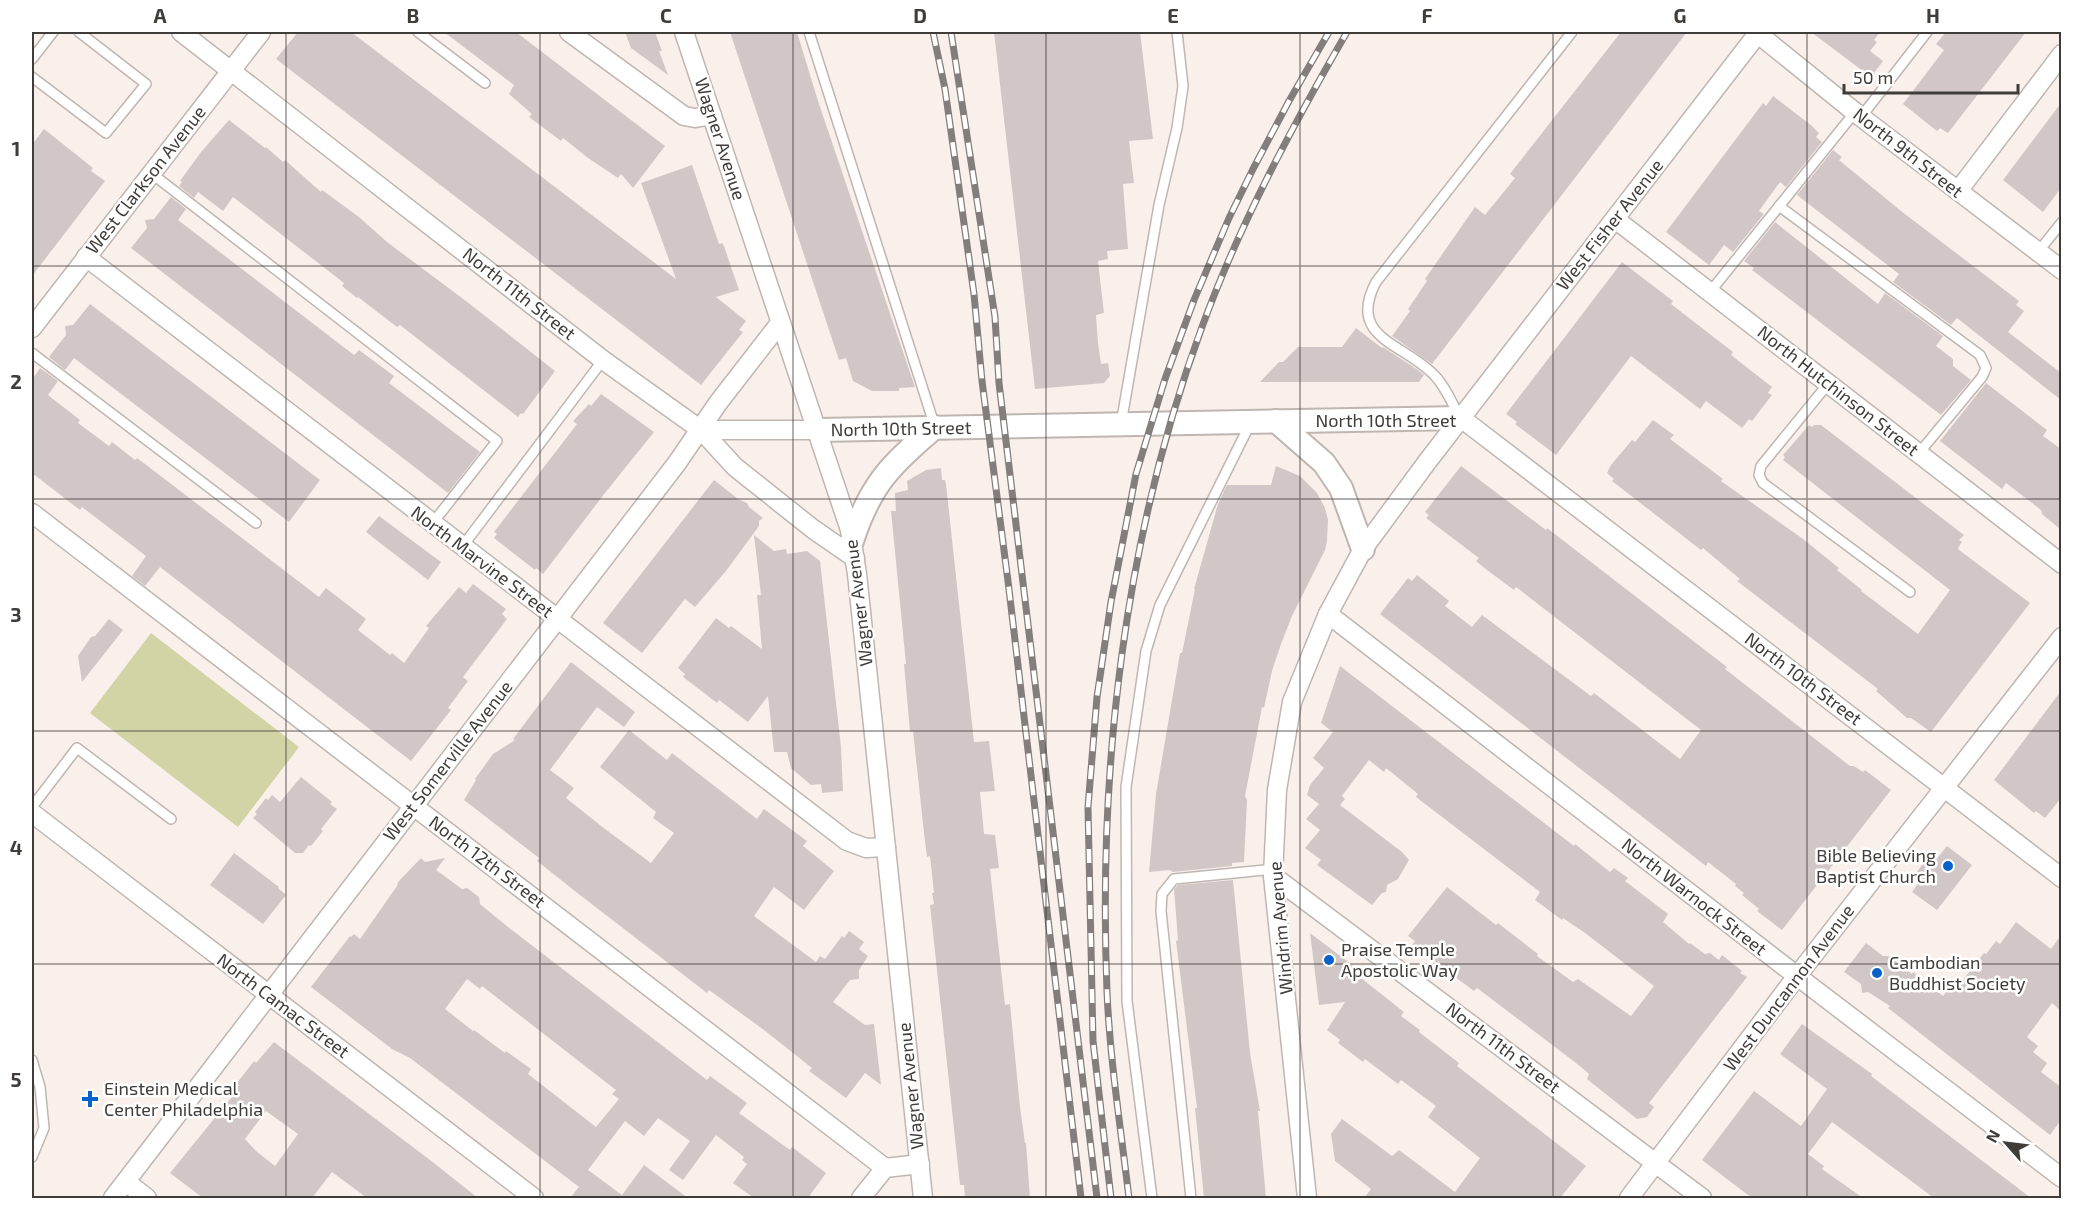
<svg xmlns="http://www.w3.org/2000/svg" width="2093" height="1230" font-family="'Exo 2',sans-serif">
  <rect width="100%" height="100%" fill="#f9f0eb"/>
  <polygon fill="#d2d4a5" points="151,633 299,747 238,827 90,713"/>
  <g fill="#d2c7c7" fill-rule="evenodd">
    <polygon points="298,32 351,32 676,279 641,183 692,165 719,244 722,243 724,246 739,290 716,297 746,321 739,330 743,332 701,385 276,59"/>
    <polygon points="444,32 516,32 665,146 633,188 621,174 618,178 588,158 563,138 561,141 529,117 532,114 509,94 514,85"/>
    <polygon points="625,32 655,32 662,51 659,51 668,75 631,48"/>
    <polygon points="730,32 797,32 818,101 915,387 899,388 899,391 872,391 853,381 846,358 839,360"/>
    <polygon points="994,32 1140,32 1153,139 1129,141 1134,183 1123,184 1128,249 1107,251 1108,259 1098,261 1104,313 1096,315 1098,343 1101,364 1108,363 1110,376 1104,383 1035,389"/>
    <polygon points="1621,32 1687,32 1432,364 1392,336 1410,311 1408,309 1427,281 1425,279 1475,207 1485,215 1515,178 1510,174"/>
    <polygon points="1811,32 1880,32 1874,40 1877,42 1870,51 1883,61 1871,77"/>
    <polygon points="1946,32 2026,32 1948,133 1940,128 1937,131 1903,104 1944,50 1936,44"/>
    <polygon points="1773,96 1812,126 1819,133 1816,137 1822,142 1786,187 1780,182 1759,211 1764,214 1733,252 1724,245 1709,265 1666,232 1763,103 1766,106"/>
    <polygon points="2061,103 2061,188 2043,212 2003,180"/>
    <polygon points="229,120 265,148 266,147 283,162 285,160 321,192 322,190 359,217 387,242 466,301 555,371 523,414 521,413 518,417 400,325 397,327 358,297 357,298 342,286 344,283 233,197 223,211 198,192 194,198 179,186 182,182 180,181 201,152"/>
    <polygon points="44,129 93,168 91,171 105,181 32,276 32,145"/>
    <polygon points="1833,150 1842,157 1839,160 1901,211 2019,301 2016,305 2024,311 2008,332 2061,373 2061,400 1957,318 1951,325 1893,282 1899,274 1797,195"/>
    <polygon points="171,197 186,209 178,220 354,355 359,350 394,376 389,383 480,452 448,493 131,248 147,228 145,220 154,219"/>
    <polygon points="1775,222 1878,304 1885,293 1943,336 1936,346 1953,359 1953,366 1971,380 1941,415 1752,270 1754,268 1744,261"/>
    <polygon points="1622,262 1673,301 1671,304 1733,352 1731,355 1772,387 1768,393 1772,395 1752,421 1749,419 1742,428 1706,401 1700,409 1631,356 1556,455 1515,424 1517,422 1506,414"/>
    <polygon points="90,304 320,480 289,522 74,358 65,370 49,357 66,335 65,326 73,325"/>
    <polygon points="1356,328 1382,348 1383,347 1418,370 1424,375 1419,382 1260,382 1279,362 1283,362 1298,347 1342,347"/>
    <polygon points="40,368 58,381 48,395 80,420 78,423 109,446 112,442 135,460 137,458 145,464 319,597 326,588 366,619 358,630 390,655 392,653 404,663 429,628 426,626 459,587 466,593 473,584 506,609 502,614 507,619 463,677 468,681 448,708 451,710 411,761 160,567 145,586 132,576 146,556 82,507 80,510 32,473 32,380"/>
    <polygon points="1986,383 2047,430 2043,436 2061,449 2061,530 2042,514 2041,510 2006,483 2002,489 1940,441"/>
    <polygon points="601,394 654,432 605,493 543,574 536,568 535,570 494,538 497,534 494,532 577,424 573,421 589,404 591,406"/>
    <polygon points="1653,420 1674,435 1670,439 1723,479 1721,481 1803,539 1839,568 1837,570 1862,590 1861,591 1918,634 1950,590 1783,460 1785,457 1783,455 1809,425 1812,427 1814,425 1821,425 1964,535 1959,540 1962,542 1958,548 1959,550 2030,603 1931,732 1911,718 1907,718 1876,691 1878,689 1737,581 1740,579 1703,548 1701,550 1612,481 1614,479 1607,473 1611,465 1632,440 1635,442"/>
    <polygon points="1276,466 1300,476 1317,493 1325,508 1328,520 1327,541 1325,550 1292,616 1281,644 1272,671 1264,708 1262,707 1245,796 1247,800 1244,862 1232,863 1232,866 1173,872 1169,870 1149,872 1156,794 1180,653 1182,653 1195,589 1194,589 1218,504 1227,485 1271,485"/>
    <polygon points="1461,466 1546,530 1547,528 1727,667 1725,669 1850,766 1854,766 1863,772 1865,770 1891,790 1782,930 1757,911 1759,909 1742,895 1744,893 1735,886 1736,884 1708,862 1706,866 1380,614 1408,578 1412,581 1417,575 1449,601 1445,606 1472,627 1482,615 1591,696 1594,693 1680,759 1701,730 1516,587 1514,590 1487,570 1476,561 1479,558 1426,518 1429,515 1425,512"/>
    <polygon points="941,468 942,480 945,480 946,484 974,742 989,741 995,791 980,792 984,834 995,835 999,868 990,869 1005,1005 1010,1004 1020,1107 1025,1143 1026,1143 1030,1198 965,1198 964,1185 960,1185 930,905 934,904 932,893 934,893 930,856 927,857 924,833 913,731 910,732 904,664 906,664 891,511 896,511 895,493 908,490 907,481 926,470"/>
    <polygon points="714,480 738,499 747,503 749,507 763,518 759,521 759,526 726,571 695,607 685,599 642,653 603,623"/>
    <polygon points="379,516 441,562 428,580 366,532"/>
    <polygon points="754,535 774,551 786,549 787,554 807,551 820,561 841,747 843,791 822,793 821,784 811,785 791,768 787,752 774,752 768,696 748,722 719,700 717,703 695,686 683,677 685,674 678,668 716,618 729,628 731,626 762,649 757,595 761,595"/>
    <polygon points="109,619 123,630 82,682 78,656 91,637 95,636"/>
    <polygon points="571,662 635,712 624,727 597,707 550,770 574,788 566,798 605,829 651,863 674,833 653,818 656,812 600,767 629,730 667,760 672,753 757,819 764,809 807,841 803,846 834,871 804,910 774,887 754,916 816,962 820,956 825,959 842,936 844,938 849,931 864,942 859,949 868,956 859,970 859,979 850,980 833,1002 865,1025 874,1024 881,1085 865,1073 846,1098 809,1071 812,1068 764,1030 709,990 707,993 580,895 537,861 539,858 464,800 476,780 475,779 493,754 515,740 513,739"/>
    <polygon points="1340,666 1574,846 1575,844 1610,872 1614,868 1628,878 1625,881 1668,914 1663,922 1689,944 1690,943 1705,954 1710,953 1719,960 1722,955 1742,971 1740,973 1747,977 1649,1103 1654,1107 1647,1117 1637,1119 1587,1079 1589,1074 1576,1063 1477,988 1474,991 1412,945 1415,941 1408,936 1447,887 1496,925 1498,923 1538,954 1537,956 1573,982 1578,979 1631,1016 1654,986 1585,933 1563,918 1562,920 1535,900 1540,892 1416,797 1418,794 1386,768 1384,772 1369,760 1342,796 1345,799 1340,805 1402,852 1409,860 1398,879 1387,885 1386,892 1382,893 1372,905 1317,865 1321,860 1305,848 1320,830 1306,819 1319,804 1307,795 1310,785 1324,768 1313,758 1333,732 1321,723"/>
    <polygon points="2061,691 2061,798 2045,818 2036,811 2034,813 1994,780"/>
    <polygon points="301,777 332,802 330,804 337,809 321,829 323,831 311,846 309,845 303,853 295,853 253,818 257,814 255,812 266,798 268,800 272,795 280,802"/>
    <polygon points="1947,846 1972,865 1937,910 1912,892 1919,882 1913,877 1926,860 1932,865"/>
    <polygon points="234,853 279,887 278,888 286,895 263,924 210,885"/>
    <path d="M421,858L425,862L445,858L436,870L462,889L467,888L479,897L480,904L508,927L707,1080L710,1076L747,1103L739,1113L790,1150L792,1147L826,1173L808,1198H754L733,1183L747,1164L742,1160L744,1157L716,1135L683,1180L669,1170L690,1141L658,1118L644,1136L625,1121L588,1170L622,1195L644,1165L688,1198H570L579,1187L410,1058L392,1049L311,987L350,936L351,937L354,934L360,939L397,886L398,882ZM467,979L480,989L482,986L616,1090L612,1094L619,1099L596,1127L528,1074L531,1069L506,1051L505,1053L474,1030L473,1031L445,1009Z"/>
    <polygon points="1233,880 1250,1053 1260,1111 1258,1111 1266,1198 1204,1198 1195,1108 1197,1108 1176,941 1178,940 1174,889 1178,885"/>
    <polygon points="2016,922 2051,949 2061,935 2061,1011 2052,1003 2027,1037 2038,1046 2033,1052 2047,1063 2041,1072 2061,1087 2061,1120 2050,1135 1888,1008 1890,1006 1868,992 1862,993 1861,984 1844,972 1866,943 1883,956 1889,956 1912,974 1913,972 1943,996 1953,983 1959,985 1984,953 1986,954 1996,941 2000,944"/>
    <polygon points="1310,933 1364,974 1361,978 1404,1012 1401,1016 1420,1030 1419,1032 1459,1063 1457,1066 1586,1166 1560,1198 1364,1198 1371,1189 1335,1161 1331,1134 1342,1119 1392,1156 1399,1150 1455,1192 1480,1158 1428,1117 1436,1106 1401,1080 1398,1084 1365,1059 1363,1062 1338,1043 1340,1040 1327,1030 1345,1002 1319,1005"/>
    <polygon points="1802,1024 1872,1074 1871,1076 2031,1198 1934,1198 1832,1122 1808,1154 1824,1166 1822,1169 1863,1198 1752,1198 1702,1160 1754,1091 1801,1126 1827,1089 1780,1054"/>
    <path d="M274,1042L430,1160L478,1198H367L332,1172L312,1198H203L170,1173L235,1093L234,1092L239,1085L237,1083L254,1061L256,1063ZM266,1111L298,1134L275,1166L256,1151L245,1139Z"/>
  </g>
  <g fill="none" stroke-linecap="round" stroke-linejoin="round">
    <defs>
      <g id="service">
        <polyline points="418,32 485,83"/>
        <polyline points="809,32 935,427"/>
        <polyline points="32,59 53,32"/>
        <polyline points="32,77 106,133 146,84 79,32"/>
        <polyline points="1861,117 1927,32"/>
        <polyline points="151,173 497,441 432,524"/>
        <polyline points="1779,206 1980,355 1986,368 1982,377 1919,453"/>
        <polyline points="2038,252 2062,222"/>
        <polyline points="1710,292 1855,112"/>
        <polyline points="32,353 256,523"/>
        <polyline points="1828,384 1761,466 1759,475 1763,483 1910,592"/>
        <path d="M1459,416C1452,403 1445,386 1435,376C1405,343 1346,339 1376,282L1572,32"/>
        <polyline points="1121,424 1159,205 1177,128 1183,86 1177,32"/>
        <polyline points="462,547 603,360"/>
        <polyline points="32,807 77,748 171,819"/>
        <polyline points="32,1060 40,1087 44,1128 32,1157"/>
        <polyline points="1152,1198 1127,1001 1126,787 1146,651 1160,605 1250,424"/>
        <polyline points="1191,1198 1161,911 1162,894 1174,879 1274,869"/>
      </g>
      <g id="minor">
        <polyline points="181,32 603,360 701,430 735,467 813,529 855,558"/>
        <polyline points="569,32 684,116 695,118 712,115"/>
        <polyline points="684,32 850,530 857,574 923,1198"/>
        <polyline points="1757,33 1861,117 2062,270"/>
        <polyline points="1958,191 2062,54"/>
        <polyline points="1615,219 2062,564"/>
        <polyline points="86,257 847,841 866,848 886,847"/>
        <polyline points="32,328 261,32"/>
        <polyline points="1461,418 2062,878"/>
        <polyline points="701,430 818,430"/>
        <polyline points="32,513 885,1168"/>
        <polyline points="1328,614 1797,976 2062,1178"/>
        <polyline points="32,813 534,1198"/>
        <polyline points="1273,876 1702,1198"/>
        <polyline points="126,1182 147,1198"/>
        <polyline points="113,1198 677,463 718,403 780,323"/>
        <polyline points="861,1198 885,1168 920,1164"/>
        <polyline points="1307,1198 1273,876 1277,790 1292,702 1328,614 1363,549 1427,462 1759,32"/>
        <polyline points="1629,1198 1797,976 2062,637"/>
      </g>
      <g id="tertiary">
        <polyline points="1276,421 1324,463 1341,488 1363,549"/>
        <polyline points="818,430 1461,418"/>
        <path d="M852,541C870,485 891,464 935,427"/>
      </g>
    </defs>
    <use href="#service" stroke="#bfb6b2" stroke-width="12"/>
    <use href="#minor" stroke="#bfb6b2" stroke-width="21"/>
    <use href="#tertiary" stroke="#bfb6b2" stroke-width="26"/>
    <use href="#service" stroke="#fff" stroke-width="9"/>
    <use href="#minor" stroke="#fff" stroke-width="18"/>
    <use href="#tertiary" stroke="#fff" stroke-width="22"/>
    <defs>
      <g id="rail">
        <polyline points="933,32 945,89 974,294 982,381 1008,581 1081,1198"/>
        <polyline points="951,32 995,317 999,383 1097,1198"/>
        <polyline points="1111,1198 1093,1041 1088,807 1097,697 1111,602 1136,474 1165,379 1194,300 1229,218 1253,169 1289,101 1329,32"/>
        <path d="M1129,1198C1121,1130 1110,1061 1107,992C1098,768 1124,538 1202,327C1240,223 1292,127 1347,32"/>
      </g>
    </defs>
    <use href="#rail" stroke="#837e7b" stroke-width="7"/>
    <use href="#rail" stroke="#fff" stroke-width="4.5" stroke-dasharray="14" stroke-linecap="butt"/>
  </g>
  <path fill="none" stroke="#3f3c3a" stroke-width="1.5" stroke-opacity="0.55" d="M286,32V1198M540,32V1198M793,32V1198M1046,32V1198M1300,32V1198M1553,32V1198M1807,32V1198M32,266H2062M32,499H2062M32,731H2062M32,964H2062"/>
  <g fill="#0962cb" stroke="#fff" stroke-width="2">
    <circle cx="1948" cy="866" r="6"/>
    <circle cx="1329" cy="960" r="6"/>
    <circle cx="1877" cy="973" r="6"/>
    <path d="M87 1090h6v6h6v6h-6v6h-6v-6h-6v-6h6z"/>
  </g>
  <g text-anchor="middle" stroke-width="5" stroke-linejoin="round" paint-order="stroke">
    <g font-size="18" fill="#3f3c3a" stroke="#fff">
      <text transform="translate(720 139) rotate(72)" y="6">Wagner Avenue</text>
      <text transform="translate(1908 153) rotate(38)" y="6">North 9th Street</text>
      <text transform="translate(146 180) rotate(-52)" y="6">West Clarkson Avenue</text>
      <text transform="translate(1610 225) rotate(-52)" y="6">West Fisher Avenue</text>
      <text transform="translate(519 294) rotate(38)" y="6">North 11th Street</text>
      <text transform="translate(1838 391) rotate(38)" y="6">North Hutchinson Street</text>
      <text x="1386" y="427">North 10th Street</text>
      <text transform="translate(901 429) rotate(-1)" y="6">North 10th Street</text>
      <text transform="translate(482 562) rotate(37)" y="6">North Marvine Street</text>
      <text transform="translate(859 603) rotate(-97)" y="6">Wagner Avenue</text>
      <text transform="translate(1803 679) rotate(37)" y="6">North 10th Street</text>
      <text transform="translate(448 761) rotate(-52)" y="6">West Somerville Avenue</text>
      <text transform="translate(487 862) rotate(37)" y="6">North 12th Street</text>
      <text transform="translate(1694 897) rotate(38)" y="6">North Warnock Street</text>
      <text transform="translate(1281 928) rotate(-95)" y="6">Windrim Avenue</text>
      <text transform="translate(1789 988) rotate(-53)" y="6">West Duncannon Avenue</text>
      <text transform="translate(283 1006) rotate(37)" y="6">North Camac Street</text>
      <text transform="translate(1503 1048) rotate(37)" y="6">North 11th Street</text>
      <text transform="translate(911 1086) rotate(-96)" y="6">Wagner Avenue</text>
    </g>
    <g font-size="18" fill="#3f3c3a" stroke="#fff" text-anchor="start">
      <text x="1936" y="862" text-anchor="end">Bible Believing<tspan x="1936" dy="21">Baptist Church</tspan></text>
      <text x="1341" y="956">Praise Temple<tspan x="1341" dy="21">Apostolic Way</tspan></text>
      <text x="1889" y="969">Cambodian<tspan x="1889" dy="21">Buddhist Society</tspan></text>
      <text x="104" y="1095">Einstein Medical<tspan x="104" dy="21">Center Philadelphia</tspan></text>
    </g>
  </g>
  <rect width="2093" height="1230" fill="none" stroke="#ffffff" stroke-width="66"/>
  <g transform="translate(2006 1143) rotate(298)" stroke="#ffffff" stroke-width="4.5" paint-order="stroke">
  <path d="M0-4.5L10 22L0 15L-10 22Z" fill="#3f3c3a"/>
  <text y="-9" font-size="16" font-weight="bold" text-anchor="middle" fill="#3f3c3a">N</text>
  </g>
  <path d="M1844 84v9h174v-9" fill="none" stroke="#3f3c3a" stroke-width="3"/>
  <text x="1853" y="84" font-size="18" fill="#3f3c3a" stroke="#ffffff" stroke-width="4.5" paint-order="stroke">50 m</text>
  <rect x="33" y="33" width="2027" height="1164" fill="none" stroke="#3f3c3a" stroke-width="2"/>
  <g font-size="20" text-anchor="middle" font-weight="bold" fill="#3f3c3a">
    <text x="160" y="23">A</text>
    <text x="413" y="23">B</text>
    <text x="666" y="23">C</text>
    <text x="920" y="23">D</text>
    <text x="1173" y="23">E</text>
    <text x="1427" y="23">F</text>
    <text x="1680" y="23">G</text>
    <text x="1933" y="23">H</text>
    <text x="16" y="156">1</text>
    <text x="16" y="389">2</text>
    <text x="16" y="622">3</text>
    <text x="16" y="855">4</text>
    <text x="16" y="1087">5</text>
  </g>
</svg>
